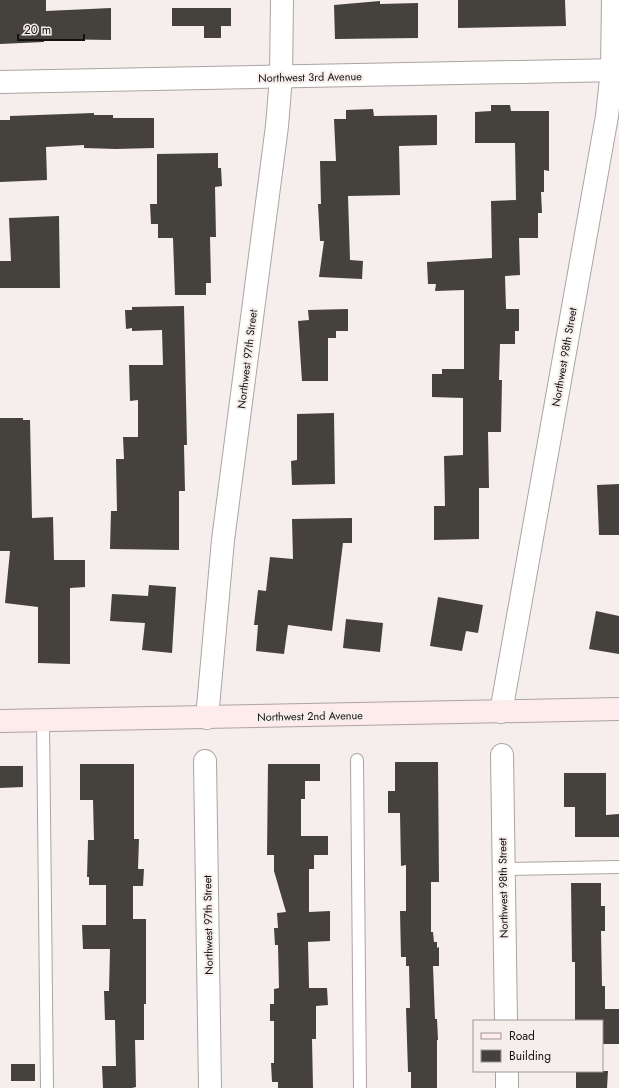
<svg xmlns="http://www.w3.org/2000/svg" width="619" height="1088" font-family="Jost,sans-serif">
  <rect width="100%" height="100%" fill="#f5eeec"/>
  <g fill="#45413d">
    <polygon points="0,0 46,0 46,11 111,8 111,40 44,39 44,42 0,44"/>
    <polygon points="458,0 565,0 566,26 458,28"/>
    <polygon points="380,1 380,4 418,3 418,38 335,39 334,5"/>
    <polygon points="172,8 231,8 231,26 221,26 221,38 204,38 204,26 172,26"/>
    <polygon points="491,105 510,105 511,111 549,111 549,171 544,170 544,192 541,192 542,213 538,213 538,238 519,238 520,275 505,276 506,309 519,309 519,331 515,331 515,344 500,344 499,380 502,380 501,432 488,432 489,488 479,488 479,539 434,540 434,506 445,506 444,456 463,455 463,398 432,397 432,374 442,374 442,369 464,369 464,290 435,291 436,284 428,284 427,262 492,258 491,201 516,200 515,143 475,143 475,112 491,111"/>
    <polygon points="373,109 374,116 437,115 437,145 399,146 400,195 348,196 350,260 363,261 362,279 319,277 324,241 320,241 318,204 321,204 320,161 336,161 334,119 346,119 346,110"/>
    <polygon points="94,113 94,115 113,115 113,118 154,118 154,148 116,149 84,148 84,145 46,147 47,180 0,182 0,120 10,120 10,116"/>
    <polygon points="218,153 218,168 221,168 222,186 215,187 216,237 210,237 211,283 206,283 206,295 175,295 173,238 158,238 158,224 151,224 150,204 157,204 157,154"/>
    <polygon points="59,216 60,288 0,288 0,261 11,261 9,218"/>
    <polygon points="184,306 187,445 184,445 185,491 179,491 179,550 110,549 111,511 117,511 116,459 124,459 123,437 138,437 138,400 130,401 129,365 163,365 162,330 132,331 132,328 126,329 125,310 132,310 132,307"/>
    <polygon points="348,309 348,331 336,331 336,338 328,338 328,381 302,381 298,321 309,320 308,310"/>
    <polygon points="334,413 335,484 292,485 291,461 297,460 297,414"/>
    <polygon points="0,418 23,418 23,420 30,420 32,518 53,517 54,560 85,560 85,587 70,588 70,664 38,663 38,607 5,603 10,551 0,551"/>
    <polygon points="619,484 619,535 599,535 597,485"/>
    <polygon points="352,518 352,543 343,543 332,631 288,625 284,654 256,651 258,625 254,625 258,590 266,591 270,557 293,559 292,519"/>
    <polygon points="149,585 176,587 172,653 142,650 145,623 110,621 112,594 148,596"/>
    <polygon points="438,597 483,605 478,633 466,631 462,651 430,646"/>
    <polygon points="596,611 619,616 619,654 589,649"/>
    <polygon points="346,619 383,623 380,652 343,648"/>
    <polygon points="395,762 438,762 439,882 431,882 431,932 433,932 434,942 437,942 437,948 439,947 439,966 433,966 435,1019 437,1019 438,1040 437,1040 437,1088 411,1088 411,1072 408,1072 406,1008 410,1008 409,966 406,966 406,957 401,957 400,911 406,911 406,865 401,866 400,813 388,813 388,791 395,791"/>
    <polygon points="80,764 134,764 134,839 139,839 138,869 144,869 143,886 133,886 133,919 146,919 146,1004 144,1004 144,1040 135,1040 136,1087 132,1088 103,1088 102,1066 116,1066 115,1020 105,1020 104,991 109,991 110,949 83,949 82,925 106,925 106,885 89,885 89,877 87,877 88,840 94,840 93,800 80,800"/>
    <polygon points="268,764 320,764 320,781 305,781 305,799 301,799 301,836 328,836 328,855 314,855 314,869 309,869 309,912 330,911 330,941 308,942 309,988 327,988 328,1005 316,1006 316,1039 312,1039 313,1088 278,1088 278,1082 272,1082 271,1063 274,1063 274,1021 270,1021 270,1004 274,1004 274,989 279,988 278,945 275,945 274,928 278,928 277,913 286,912 274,871 274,855 267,855"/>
    <polygon points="0,766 23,766 23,787 0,788"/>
    <polygon points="564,773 606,773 606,815 619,814 619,837 575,837 575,807 564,807"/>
    <polygon points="571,883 601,883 601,906 605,906 605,931 601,931 602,986 605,986 605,1009 619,1009 619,1044 602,1044 602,1021 575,1021 575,962 572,962"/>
    <rect x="11" y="1064" width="24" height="17"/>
    <polygon points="576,1071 608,1071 607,1088 576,1088"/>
  </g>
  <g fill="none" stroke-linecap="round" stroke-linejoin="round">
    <defs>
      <g id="lane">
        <polyline points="43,721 47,1088"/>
        <polyline points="357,760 360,1088"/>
        <polyline points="503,869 619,867"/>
      </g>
      <g id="street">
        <polyline points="0,82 619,70"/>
        <polyline points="501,712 607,116 612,70 613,0"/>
        <polyline points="207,718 223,540 277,126 281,77 282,0"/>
        <polyline points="502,755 506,1021"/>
        <polyline points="205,761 210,1088"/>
        <polyline points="507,1071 507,1088"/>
      </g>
      <polyline id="secondary" points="0,721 619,709"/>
    </defs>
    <use href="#lane" stroke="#aba4a2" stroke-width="14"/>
    <use href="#street" stroke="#aba4a2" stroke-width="24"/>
    <use href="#secondary" stroke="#aba4a2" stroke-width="24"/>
    <use href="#lane" stroke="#fff" stroke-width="12"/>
    <use href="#street" stroke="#fff" stroke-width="22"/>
    <use href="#secondary" stroke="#feebeb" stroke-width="22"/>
  </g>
  <g text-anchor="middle" stroke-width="4" stroke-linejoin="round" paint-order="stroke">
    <g font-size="11" fill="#131110" stroke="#f5eeec">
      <text transform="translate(310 77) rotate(-1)" y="4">Northwest 3rd Avenue</text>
      <text transform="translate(564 357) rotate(-80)" y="4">Northwest 98th Street</text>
      <text transform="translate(247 359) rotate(-83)" y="4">Northwest 97th Street</text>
      <text transform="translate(310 716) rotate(-1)" y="4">Northwest 2nd Avenue</text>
      <text transform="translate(503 888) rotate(-91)" y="4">Northwest 98th Street</text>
      <text transform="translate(208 925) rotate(-91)" y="4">Northwest 97th Street</text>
    </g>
  </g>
  <rect x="473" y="1020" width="130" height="52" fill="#f5eeec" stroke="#9b9694"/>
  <rect x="481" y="1033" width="20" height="6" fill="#feebeb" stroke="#9b9694"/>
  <text x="509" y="1040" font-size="12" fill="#131110">Road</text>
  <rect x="481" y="1050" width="20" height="12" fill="#45413d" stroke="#9b9694"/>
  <text x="509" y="1060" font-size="12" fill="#131110">Building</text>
  <path d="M18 34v6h66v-6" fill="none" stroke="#131110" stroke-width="2"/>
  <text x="24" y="34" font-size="12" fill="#131110" stroke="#f5eeec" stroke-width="3" paint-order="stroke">20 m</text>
</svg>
